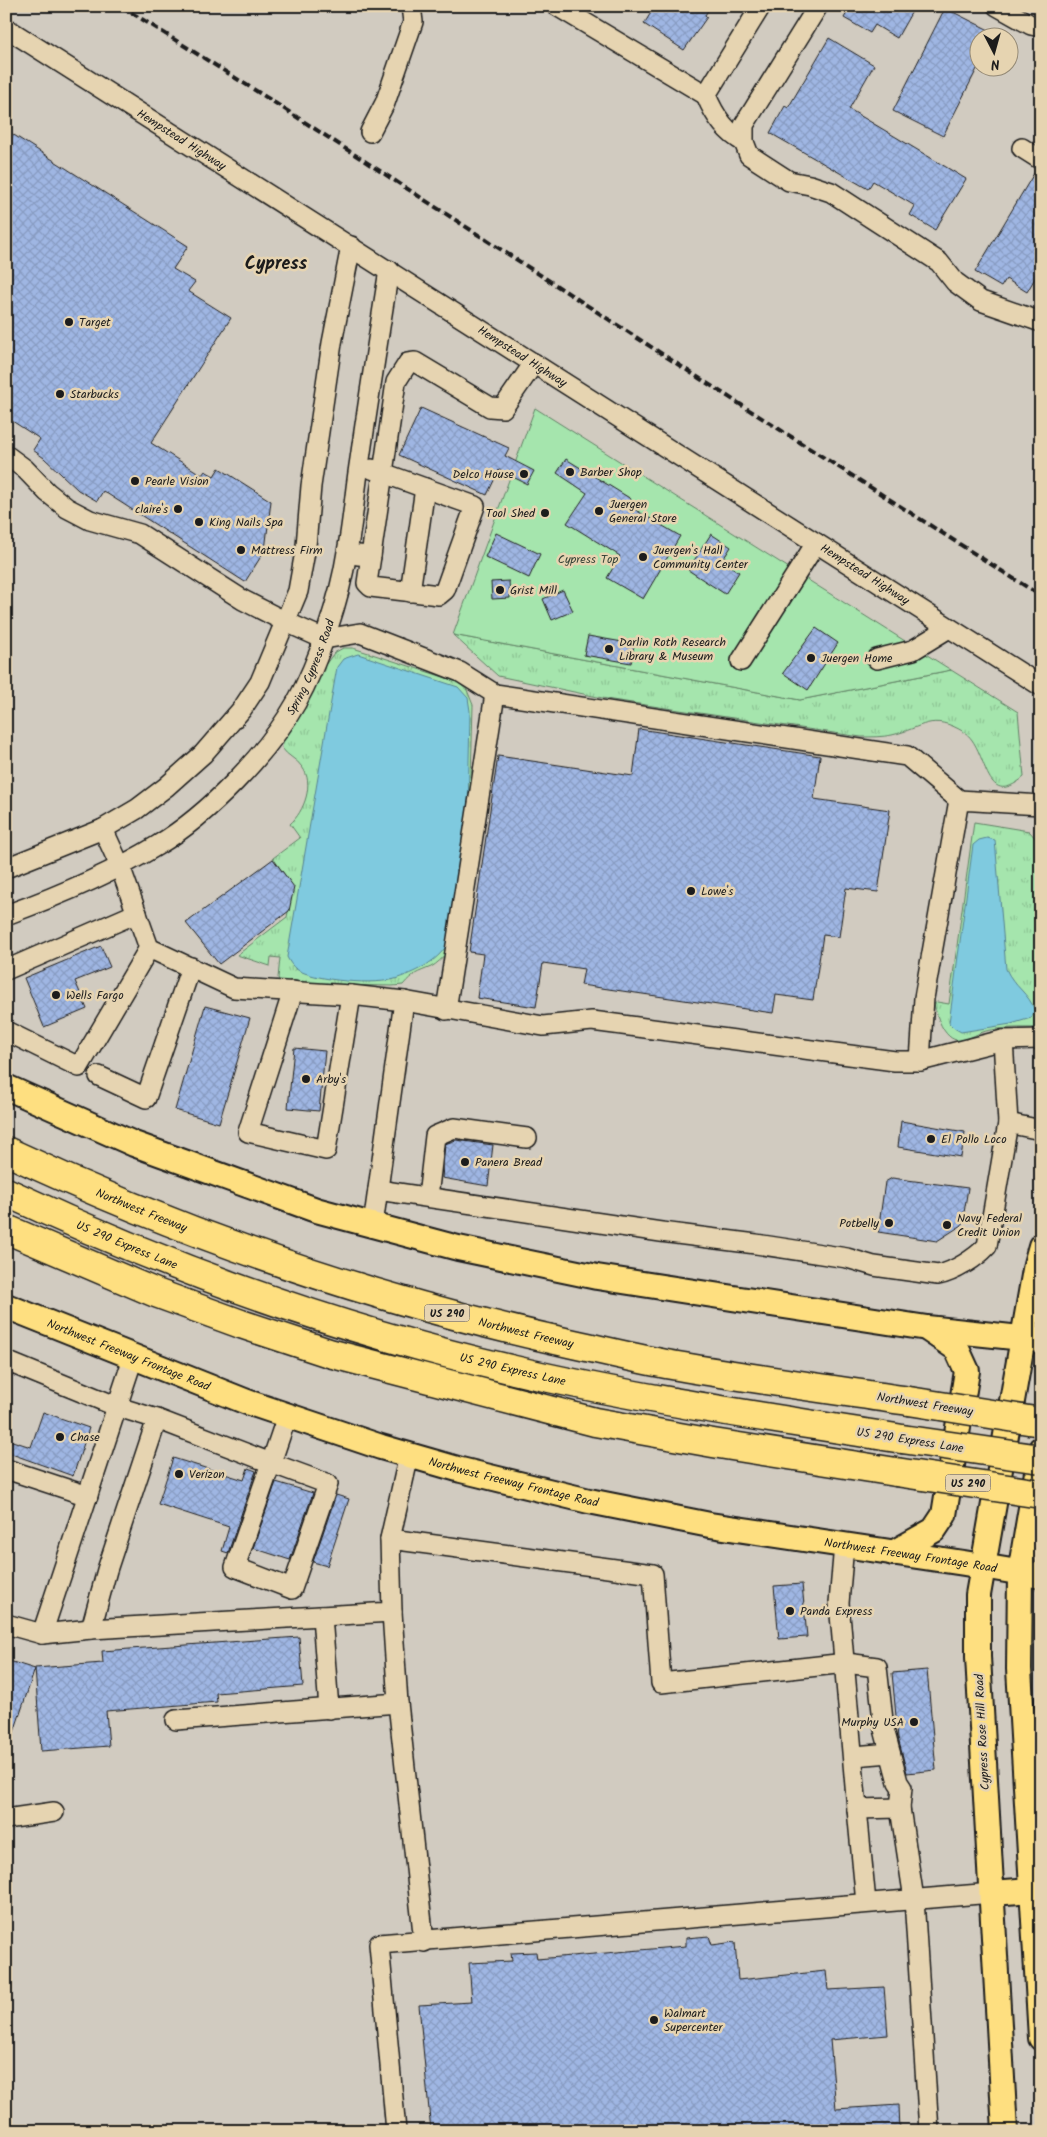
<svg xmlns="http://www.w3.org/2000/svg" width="1047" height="2137" font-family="Kalam,sans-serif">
  <defs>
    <pattern id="grass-tufts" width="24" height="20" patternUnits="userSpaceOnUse" patternTransform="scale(1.25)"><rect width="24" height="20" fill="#a5e5ad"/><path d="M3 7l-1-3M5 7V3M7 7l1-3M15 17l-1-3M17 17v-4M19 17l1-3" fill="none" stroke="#8dc494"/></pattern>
    <pattern id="building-cross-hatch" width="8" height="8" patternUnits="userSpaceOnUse" patternTransform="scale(1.25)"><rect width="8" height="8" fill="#9fb6e3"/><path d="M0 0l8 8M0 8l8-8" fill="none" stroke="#889cc2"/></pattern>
  </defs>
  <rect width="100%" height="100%" fill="#d1cbc0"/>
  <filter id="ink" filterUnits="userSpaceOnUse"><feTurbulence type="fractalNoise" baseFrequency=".02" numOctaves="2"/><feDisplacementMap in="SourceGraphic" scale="10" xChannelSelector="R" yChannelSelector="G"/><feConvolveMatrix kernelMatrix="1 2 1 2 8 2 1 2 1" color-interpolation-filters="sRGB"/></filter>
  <g filter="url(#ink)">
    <g fill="url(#grass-tufts)" stroke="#608064">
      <path d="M453,635L800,700L951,670L1018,712L1024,777C982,812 989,748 964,732C931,712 923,728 892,735C882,737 872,737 861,737L612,700L498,676Z"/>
      <path d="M343,648H353L456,681L467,690L473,705L470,816L447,954C442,958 437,964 431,967C417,973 413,973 403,985L392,986L281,984L278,978L280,958L271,957L270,966L237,955L287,917L293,887L273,858L300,838L290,824C304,812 315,783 302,767C297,759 287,756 282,748L284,739L300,715L325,665L334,653Z"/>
      <path d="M974,822L1029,831L1037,840L1041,848V1028C1022,1028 1004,1027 986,1031C978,1033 971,1038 963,1040C945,1044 937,1017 934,1004L937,1002L949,1004Z"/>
    </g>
    <polygon fill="#a5e5ad" stroke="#608064" points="535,408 951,670 800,700 453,635"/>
    <g fill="#7fcadf" stroke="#578491">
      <path d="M358,654L458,687L468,698L470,711L468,814L449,941C440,960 418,971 398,978C377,986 315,981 296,969C292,966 289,961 287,957L337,667L343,659Z"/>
      <path d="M987,838L995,840L1006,969C1014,987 1029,993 1035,1011L1031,1018L1011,1024L961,1032L954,1028L949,1023L973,845L979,840Z"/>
    </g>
    <g fill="url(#building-cross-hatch)" stroke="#1c1c1c">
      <polygon points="655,6 711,6 705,15 707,17 684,50 644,24"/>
      <polygon points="851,6 915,6 897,38 875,25 870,33 844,18"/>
      <polygon points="945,8 1005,38 980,38 980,63 943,136 893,111"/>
      <polygon points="829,38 874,65 849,109 966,179 935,230 910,215 915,206 873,181 868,189 770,133 785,106 788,108"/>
      <polygon points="6,130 188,246 173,269 195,282 188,291 231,318 151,443 202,475 205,471 214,476 219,468 271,501 265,550 245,582 103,491 97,501 78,490 44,458 33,450 40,439 6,417"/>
      <polygon points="1036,170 1041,171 1041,268 1027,292 1006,279 1001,287 975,272"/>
      <polygon points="421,408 509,448 505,456 534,471 527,484 499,470 487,495 399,455"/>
      <polygon points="566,459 631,499 627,505 680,536 643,599 607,578 620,556 567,523 587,493 557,473"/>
      <polygon points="496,533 540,554 529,578 485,557"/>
      <polygon points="711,534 731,547 722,561 739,572 725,594 688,570"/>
      <polygon points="509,581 510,598 492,599 491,582"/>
      <polygon points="563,590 573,611 552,620 543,599"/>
      <polygon points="816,628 838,643 808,690 783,673"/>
      <polygon points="588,636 634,644 631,663 584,655"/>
      <polygon points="639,729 820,756 814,799 890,810 878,892 846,888 839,937 823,935 813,1000 776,995 773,1013 581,985 584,969 543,963 536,1007 477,998 483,954 469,952 498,756 633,776"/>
      <polygon points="273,859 294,887 289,911 219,964 186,923"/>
      <polygon points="101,946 110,967 75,981 87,1009 44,1027 24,978"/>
      <polygon points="205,1006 250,1018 219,1123 175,1110"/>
      <polygon points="294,1048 325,1051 319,1111 288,1108"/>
      <polygon points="901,1121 965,1132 961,1157 898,1147"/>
      <polygon points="456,1140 493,1145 488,1186 442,1178 445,1144"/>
      <polygon points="892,1178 968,1188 962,1225 937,1241 878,1232 885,1182"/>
      <polygon points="43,1412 89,1428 73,1476 6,1452 6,1439 31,1447"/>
      <polygon points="173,1458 244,1480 248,1468 256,1471 228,1553 222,1551 229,1527 158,1504"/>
      <polygon points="276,1482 313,1493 290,1560 253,1548"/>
      <polygon points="336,1495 349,1499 327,1566 313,1562"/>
      <polygon points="802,1584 807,1637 779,1639 774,1586"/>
      <polygon points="299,1637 303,1686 216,1693 217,1702 106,1711 109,1746 41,1751 35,1668 103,1663 102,1651"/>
      <polygon points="6,1660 35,1669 9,1747 6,1746"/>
      <polygon points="927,1670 936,1770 907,1773 898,1738 892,1673"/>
      <polygon points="709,1936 712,1945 735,1942 738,1980 826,1971 828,1990 884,1987 888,2035 830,2040 836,2109 899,2105 900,2131 431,2131 419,2005 472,2002 469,1963 512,1961 511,1953 536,1952 537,1959 686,1946 686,1938"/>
    </g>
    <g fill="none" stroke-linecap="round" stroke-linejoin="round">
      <defs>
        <g id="minor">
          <polyline points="557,6 706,95 761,6"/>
          <polyline points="818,6 744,125 744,142 749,155 789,181 810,185 831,192 939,262 955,282 981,301 1041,322"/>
          <polyline points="997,6 1031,25 1041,27"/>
          <path id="s1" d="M6,28L1041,686"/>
          <path d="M706,95C714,115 725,132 744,142"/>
          <polyline points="370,132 385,103 413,22 411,6"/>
          <polyline points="1022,148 1041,160"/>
          <polyline points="6,455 25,469 47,492 67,508 90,520 140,534 243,600 286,622 324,639 360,633 460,672 495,694 907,756 959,800"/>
          <polyline points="358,555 371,556 367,583 371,587 439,595 445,590 475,506 372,469"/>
          <polyline points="371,556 396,382 408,363 415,362 490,407 503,408 534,363"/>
          <polyline points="410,592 425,488"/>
          <polyline points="877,659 913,650 949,628"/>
          <polyline points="741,661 816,543"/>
          <polyline points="103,829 120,866 149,948 234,988 351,995 404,1001 543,1026 592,1021 895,1061 920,1061 1003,1040 1041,1039"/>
          <polyline points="6,868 103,829 137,809 166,787 203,754 242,709 260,682 298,591 306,546 311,486 332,343 351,246"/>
          <path id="s2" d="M6,915C58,896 111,874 158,845C208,815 268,753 296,703C319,662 340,598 347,552C353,521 355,490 360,459C369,396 379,333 389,270"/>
          <polyline points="6,970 137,913"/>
          <polyline points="293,991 248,1132 326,1150 351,995"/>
          <polyline points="446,1010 495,694"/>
          <polyline points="6,1031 79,1067 149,948"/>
          <polyline points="1003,1040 1008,1123"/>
          <polyline points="920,1061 924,998 959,800 1041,805"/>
          <polyline points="99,1076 146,1098 191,967"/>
          <path d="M378,1190L661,1232L756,1244L847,1258L874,1266L938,1275C954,1272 976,1258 987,1246L1008,1123L1041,1130"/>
          <polyline points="428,1197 435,1136 454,1128 527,1138"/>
          <polyline points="373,1225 404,1001"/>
          <polyline points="6,1361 118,1407 157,1419 271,1463 287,1416"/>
          <polyline points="409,1455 390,1539 653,1574 661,1683 846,1663 877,1667 884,1729 898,1782 902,1788 900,1808"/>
          <polygon points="271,1463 328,1484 292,1589 235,1567"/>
          <polyline points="6,1469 88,1496"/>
          <polyline points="844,1545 839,1603 857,1809 900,1808 914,1899 929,2131"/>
          <polyline points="322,1616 329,1709"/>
          <polyline points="6,1624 42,1634 91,1629 392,1612 390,1539"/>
          <polyline points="91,1629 107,1570 157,1419"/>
          <polyline points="42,1634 133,1358"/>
          <polyline points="398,1703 424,1942"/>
          <polyline points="176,1720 398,1703 392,1612"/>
          <polyline points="854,1756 890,1753"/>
          <polyline points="857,1809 866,1903"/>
          <polyline points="6,1819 54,1812"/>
          <polyline points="396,2131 379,1944 992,1893"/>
        </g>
        <g id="major">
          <polyline points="6,1087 134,1144 316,1210 458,1248 597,1277 927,1328 1041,1340"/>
          <path id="s3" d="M6,1306L247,1402L381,1447L461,1470L589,1501L710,1525L964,1563L1041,1576"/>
          <polyline points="1041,1449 1020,1573 1019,1669 1041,2038"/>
          <polyline points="893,1553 934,1530 944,1515 967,1371 957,1349 929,1330"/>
          <polyline points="992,1893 1032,1890"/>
          <polyline points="1005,2131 978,1657 978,1595 1036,1264 1041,1246"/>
        </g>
        <g id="highway">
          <path id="s4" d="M6,1151C186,1236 374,1300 569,1343C601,1350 633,1358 666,1364C746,1378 828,1389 909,1401"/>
          <path id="s5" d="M6,1192C168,1268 340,1330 514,1370C642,1400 773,1418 902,1439"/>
          <polyline points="6,1229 156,1293 241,1324 329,1353 595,1422 713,1443 896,1472"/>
        </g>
      </defs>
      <use href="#minor" stroke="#1c1c1c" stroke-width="22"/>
      <use href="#major" stroke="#1c1c1c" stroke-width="28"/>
      <use href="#highway" stroke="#1c1c1c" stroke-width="31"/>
      <use href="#minor" stroke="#e6d4b1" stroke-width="19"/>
      <use href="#major" stroke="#fedf80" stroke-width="24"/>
      <use href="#highway" stroke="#fedf80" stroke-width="28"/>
      <polyline stroke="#1c1c1c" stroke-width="4" stroke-dasharray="8 4" stroke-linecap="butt" points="121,6 269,99 699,378 1041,596"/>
      <defs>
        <g id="highway-bridge">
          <polyline points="909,1401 1041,1422"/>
          <polyline points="902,1439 1041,1459"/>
          <polyline points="896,1472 1041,1494"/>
        </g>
      </defs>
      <use href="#highway-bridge" stroke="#1c1c1c" stroke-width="31" stroke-linecap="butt"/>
      <use href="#highway-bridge" stroke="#fedf80" stroke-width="28"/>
    </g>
  </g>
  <g fill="#1c1c1c" stroke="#e6d4b1" stroke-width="2">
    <circle cx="69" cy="322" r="5"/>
    <circle cx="60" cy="394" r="5"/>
    <circle cx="570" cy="472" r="5"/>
    <circle cx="524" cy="474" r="5"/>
    <circle cx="135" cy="481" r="5"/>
    <circle cx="178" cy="509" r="5"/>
    <circle cx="599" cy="511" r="5"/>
    <circle cx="545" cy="513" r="5"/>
    <circle cx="199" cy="522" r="5"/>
    <circle cx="241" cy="550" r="5"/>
    <circle cx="643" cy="557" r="5"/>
    <circle cx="500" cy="590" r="5"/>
    <circle cx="609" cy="649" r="5"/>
    <circle cx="811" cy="658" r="5"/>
    <circle cx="691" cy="891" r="5"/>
    <circle cx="56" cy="995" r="5"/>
    <circle cx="306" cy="1079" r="5"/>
    <circle cx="931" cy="1139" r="5"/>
    <circle cx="465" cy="1162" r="5"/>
    <circle cx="889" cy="1223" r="5"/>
    <circle cx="947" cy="1225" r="5"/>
    <circle cx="60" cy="1437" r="5"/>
    <circle cx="179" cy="1474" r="5"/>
    <circle cx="790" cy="1611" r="5"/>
    <circle cx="914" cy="1722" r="5"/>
    <circle cx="654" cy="2020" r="5"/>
  </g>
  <g text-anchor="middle" stroke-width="5" stroke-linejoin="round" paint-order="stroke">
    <g fill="#e6d4b1" stroke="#595349" stroke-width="1">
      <rect x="424.5" y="1304.5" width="45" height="17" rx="4"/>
      <rect x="945.5" y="1474.5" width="45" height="17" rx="4"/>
    </g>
    <g font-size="11" font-weight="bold" fill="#1c1c1c">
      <text x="447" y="1317">US 290</text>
      <text x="968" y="1487">US 290</text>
    </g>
    <g font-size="12" fill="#1c1c1c" stroke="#e6d4b1">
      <text dy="4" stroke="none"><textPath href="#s1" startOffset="208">Hempstead Highway</textPath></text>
      <text dy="4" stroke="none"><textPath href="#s1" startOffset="612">Hempstead Highway</textPath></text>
      <text dy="4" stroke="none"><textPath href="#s1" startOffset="1018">Hempstead Highway</textPath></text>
      <text dy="4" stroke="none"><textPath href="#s2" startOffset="406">Spring Cypress Road</textPath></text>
      <text dy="4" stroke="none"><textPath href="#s4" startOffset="148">Northwest Freeway</textPath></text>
      <text dy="4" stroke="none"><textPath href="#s5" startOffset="132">US 290 Express Lane</textPath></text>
      <text dy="4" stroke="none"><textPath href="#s4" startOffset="552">Northwest Freeway</textPath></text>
      <text dy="4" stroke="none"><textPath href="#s3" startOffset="132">Northwest Freeway Frontage Road</textPath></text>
      <text dy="4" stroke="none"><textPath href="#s5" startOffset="538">US 290 Express Lane</textPath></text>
      <text transform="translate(925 1404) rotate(9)" y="4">Northwest Freeway</text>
      <text transform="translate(910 1440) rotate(9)" y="4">US 290 Express Lane</text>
      <text dy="4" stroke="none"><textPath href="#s3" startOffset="538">Northwest Freeway Frontage Road</textPath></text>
      <text dy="4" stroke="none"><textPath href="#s3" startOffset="942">Northwest Freeway Frontage Road</textPath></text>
      <text transform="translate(982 1732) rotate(-93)" y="4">Cypress Rose Hill Road</text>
    </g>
    <g font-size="12" fill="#1c1c1c" stroke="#e6d4b1" text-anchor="start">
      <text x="79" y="326">Target</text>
      <text x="70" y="398">Starbucks</text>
      <text x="580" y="476">Barber Shop</text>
      <text x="514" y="478" text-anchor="end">Delco House</text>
      <text x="145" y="485">Pearle Vision</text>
      <text x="609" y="508">Juergen<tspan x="609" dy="14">General Store</tspan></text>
      <text x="168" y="513" text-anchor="end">claire's</text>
      <text x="535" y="517" text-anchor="end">Tool Shed</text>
      <text x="209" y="526">King Nails Spa</text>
      <text x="251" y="554">Mattress Firm</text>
      <text x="653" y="554">Juergen's Hall<tspan x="653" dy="14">Community Center</tspan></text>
      <text x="510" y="594">Grist Mill</text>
      <text x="619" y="646">Darlin Roth Research<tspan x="619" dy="14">Library &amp; Museum</tspan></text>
      <text x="821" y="662">Juergen Home</text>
      <text x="701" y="895">Lowe's</text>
      <text x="66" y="999">Wells Fargo</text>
      <text x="316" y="1083">Arby's</text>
      <text x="941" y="1143">El Pollo Loco</text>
      <text x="475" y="1166">Panera Bread</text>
      <text x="957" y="1222">Navy Federal<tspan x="957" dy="14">Credit Union</tspan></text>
      <text x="879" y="1227" text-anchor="end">Potbelly</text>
      <text x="70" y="1441">Chase</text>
      <text x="189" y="1478">Verizon</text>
      <text x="800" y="1615">Panda Express</text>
      <text x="904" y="1726" text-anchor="end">Murphy USA</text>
      <text x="664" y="2017">Walmart<tspan x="664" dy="14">Supercenter</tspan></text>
    </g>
    <g font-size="12" fill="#374439" stroke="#e6d4b1">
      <text x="588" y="563">Cypress Top</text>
    </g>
    <g font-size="18" font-weight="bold" fill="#1c1c1c" stroke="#e6d4b1">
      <text x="276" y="269">Cypress</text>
    </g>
  </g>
  <rect width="1047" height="2137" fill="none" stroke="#e6d4b1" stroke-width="25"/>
  <rect x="12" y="12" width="1022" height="2112" fill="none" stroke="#1c1c1c" stroke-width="2" filter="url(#ink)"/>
  <g transform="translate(994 52) rotate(174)"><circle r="24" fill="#e6d4b1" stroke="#958a75"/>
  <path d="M0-4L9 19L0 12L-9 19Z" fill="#1c1c1c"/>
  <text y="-8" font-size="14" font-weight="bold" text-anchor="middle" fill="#1c1c1c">N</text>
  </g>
</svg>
